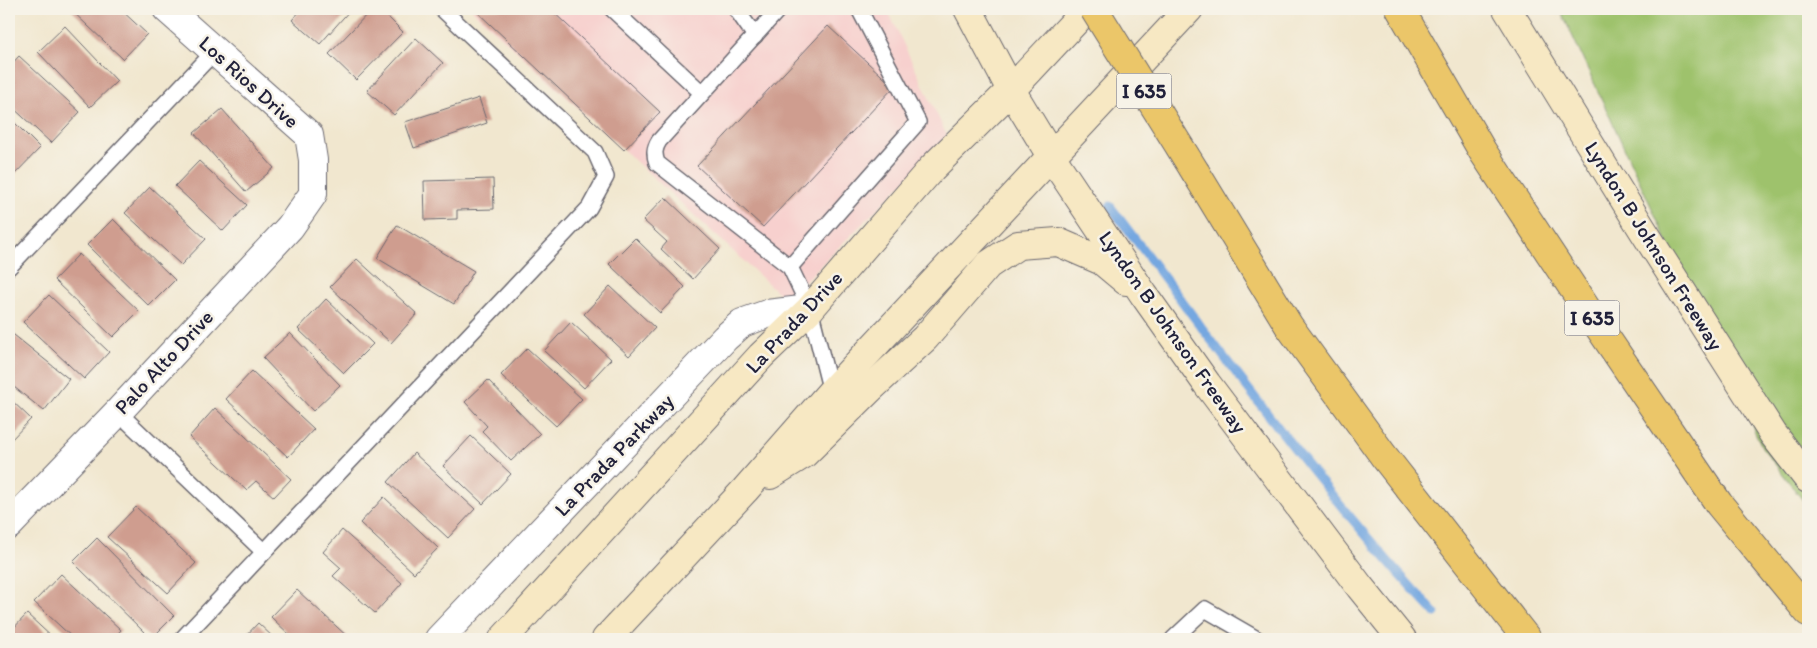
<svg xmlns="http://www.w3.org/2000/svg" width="1817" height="648" font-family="Itim,sans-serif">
  <rect width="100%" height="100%" fill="#f7f3e8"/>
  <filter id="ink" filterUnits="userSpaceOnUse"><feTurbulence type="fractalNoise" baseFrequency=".02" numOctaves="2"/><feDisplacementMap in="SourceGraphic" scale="10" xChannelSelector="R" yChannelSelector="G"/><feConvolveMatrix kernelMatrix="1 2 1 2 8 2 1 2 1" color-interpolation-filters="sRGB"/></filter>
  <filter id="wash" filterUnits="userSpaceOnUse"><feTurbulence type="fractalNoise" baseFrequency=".0096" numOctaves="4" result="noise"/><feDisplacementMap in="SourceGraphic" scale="20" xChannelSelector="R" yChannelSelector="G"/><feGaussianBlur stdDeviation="1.12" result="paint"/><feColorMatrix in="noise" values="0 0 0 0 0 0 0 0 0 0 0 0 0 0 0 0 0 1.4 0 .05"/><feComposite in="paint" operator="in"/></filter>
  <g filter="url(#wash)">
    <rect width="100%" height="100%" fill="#f1e7cf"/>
    <polygon fill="#f7d0ce" points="471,9 887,9 948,138 786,300"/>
    <polygon fill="#9ec26c" stroke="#607254" points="1560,9 1808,9 1808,507 1762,447"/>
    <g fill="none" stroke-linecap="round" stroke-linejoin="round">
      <path stroke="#74a7e0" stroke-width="9" d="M1110,206C1215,344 1316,486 1435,613"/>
    </g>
    <g id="blocks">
      <g fill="#cf9d8f">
        <polygon points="70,9 120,9 147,34 123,59"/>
        <polygon points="302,9 351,9 320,44 292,20"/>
        <polygon points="372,9 380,9 403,32 356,80 329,54"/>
        <polygon points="474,9 550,9 660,112 624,150"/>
        <polygon points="65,26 117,81 90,107 38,52"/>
        <polygon points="828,26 894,87 763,227 697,166"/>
        <polygon points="416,38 443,63 394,115 367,91"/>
        <polygon points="19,56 80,112 51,143 9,104 9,67"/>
        <polygon points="479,98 487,123 414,148 405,122"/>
        <polygon points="222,109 274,168 246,192 194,133"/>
        <polygon points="9,117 40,148 12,177 9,173"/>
        <polygon points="199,161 247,205 223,231 175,186"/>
        <polygon points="493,179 494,209 457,210 457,219 425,220 424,181"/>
        <polygon points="150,187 206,239 181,265 125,213"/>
        <polygon points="665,197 720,249 693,279 661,249 667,242 643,220"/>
        <polygon points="113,219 175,280 149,306 87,245"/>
        <polygon points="397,225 474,271 454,304 377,258"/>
        <polygon points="635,238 685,287 660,313 609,264"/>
        <polygon points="79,254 139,311 113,337 54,280"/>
        <polygon points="357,259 417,314 391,343 330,287"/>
        <polygon points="610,286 655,328 629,356 584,314"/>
        <polygon points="49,295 109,352 84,379 23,322"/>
        <polygon points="326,299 373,344 344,373 298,329"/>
        <polygon points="571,322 611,359 584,388 544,351"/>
        <polygon points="9,331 69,379 44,411 9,383"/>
        <polygon points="290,333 340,385 313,411 263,358"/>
        <polygon points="527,348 582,399 556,426 501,375"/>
        <polygon points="252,371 314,429 288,457 226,399"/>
        <polygon points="488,380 540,434 511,461 482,431 487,426 465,402"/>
        <polygon points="9,398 31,419 9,442"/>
        <polygon points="215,408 291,479 274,497 256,481 246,490 189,437"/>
        <polygon points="471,436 511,474 483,504 443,466"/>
        <polygon points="414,453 475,509 448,538 388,482"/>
        <polygon points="384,497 438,548 414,573 360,523"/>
        <polygon points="136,507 196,563 168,593 107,537"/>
        <polygon points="342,530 402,583 375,613 333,576 341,568 323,552"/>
        <polygon points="97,538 174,616 151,639 73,562"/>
        <polygon points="61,574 121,630 113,639 74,639 34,602"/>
        <polygon points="297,590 350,639 294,639 271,617"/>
        <polygon points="27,614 54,639 9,639 9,633"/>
        <polygon points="258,623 275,639 243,639"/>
      </g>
    </g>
  </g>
  <g filter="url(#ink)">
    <use href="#blocks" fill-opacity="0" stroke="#6a676f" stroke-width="1"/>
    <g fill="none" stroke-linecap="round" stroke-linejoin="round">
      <defs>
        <g id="lane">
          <polyline points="612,9 702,93"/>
          <polyline points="736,9 755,36"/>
          <path d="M779,9L659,141C654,149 654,154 657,163L790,267L810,309L831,392"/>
          <polyline points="9,267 215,51"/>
          <polyline points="790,267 918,122 859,9"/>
          <polyline points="118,412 264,552"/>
          <polyline points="182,639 589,208 606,177 595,152 442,9"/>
          <polyline points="1173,639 1205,609 1257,639"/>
        </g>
        <g id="street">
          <polyline points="9,525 118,412 290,227 313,194 313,160 309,135 167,9"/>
          <polyline points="439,639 725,338 742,323 767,314 810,309"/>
        </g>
        <g id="secondary">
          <polyline points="968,9 1011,90 1051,156 1144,295 1207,384 1360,587 1402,639"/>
          <polyline points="1507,9 1641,227 1773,434 1808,479"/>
          <polyline points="770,475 804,454 870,389 925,338 988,265 1018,245 1058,242 1102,261 1126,281"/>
          <polyline points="503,639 761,356 810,309 932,168 1011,90 1087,9"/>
          <polyline points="606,639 745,490 831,392 1189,9"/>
        </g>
        <g id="highway">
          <polyline points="1400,9 1483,152 1592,317 1719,504 1808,612"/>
          <polyline points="1196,173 1289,326 1383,455 1527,639"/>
        </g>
      </defs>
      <use href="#lane" stroke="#6a676f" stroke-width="18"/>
      <use href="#street" stroke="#6a676f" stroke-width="30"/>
      <use href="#secondary" stroke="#6a676f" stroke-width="30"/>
      <use href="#highway" stroke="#6a676f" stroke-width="30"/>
      <use href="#lane" stroke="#fff" stroke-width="15"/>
      <use href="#street" stroke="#fff" stroke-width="28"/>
      <use href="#secondary" stroke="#f7e8c3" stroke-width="28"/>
      <use href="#highway" stroke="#ebc669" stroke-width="28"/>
      <defs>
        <polyline id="highway-bridge" points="1094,9 1196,173"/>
      </defs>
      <use href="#highway-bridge" stroke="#6a676f" stroke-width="30" stroke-linecap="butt"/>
      <use href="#highway-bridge" stroke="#ebc669" stroke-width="28"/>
    </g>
  </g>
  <g text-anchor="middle" stroke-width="5" stroke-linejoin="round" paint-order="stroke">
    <g fill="#f7f3e8" stroke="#62616f" stroke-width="1">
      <rect x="1116.5" y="73.5" width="55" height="35" rx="4"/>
      <rect x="1564.5" y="300.5" width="55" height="35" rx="4"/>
    </g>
    <g font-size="20" font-weight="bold" fill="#22223b">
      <text x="1144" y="98">I 635</text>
      <text x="1592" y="325">I 635</text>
    </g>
    <g font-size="21" fill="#22223b" stroke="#f7f3e8">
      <text transform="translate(249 82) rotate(42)" y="7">Los Rios Drive</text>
      <text transform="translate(1654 246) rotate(58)" y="7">Lyndon B Johnson Freeway</text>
      <text transform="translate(794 322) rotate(-47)" y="7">La Prada Drive</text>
      <text transform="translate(1173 332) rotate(55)" y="7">Lyndon B Johnson Freeway</text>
      <text transform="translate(164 362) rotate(-47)" y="7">Palo Alto Drive</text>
      <text transform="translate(614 455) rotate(-46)" y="7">La Prada Parkway</text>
    </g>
  </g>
  <rect width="1817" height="648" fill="none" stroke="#f7f3e8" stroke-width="30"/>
</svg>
